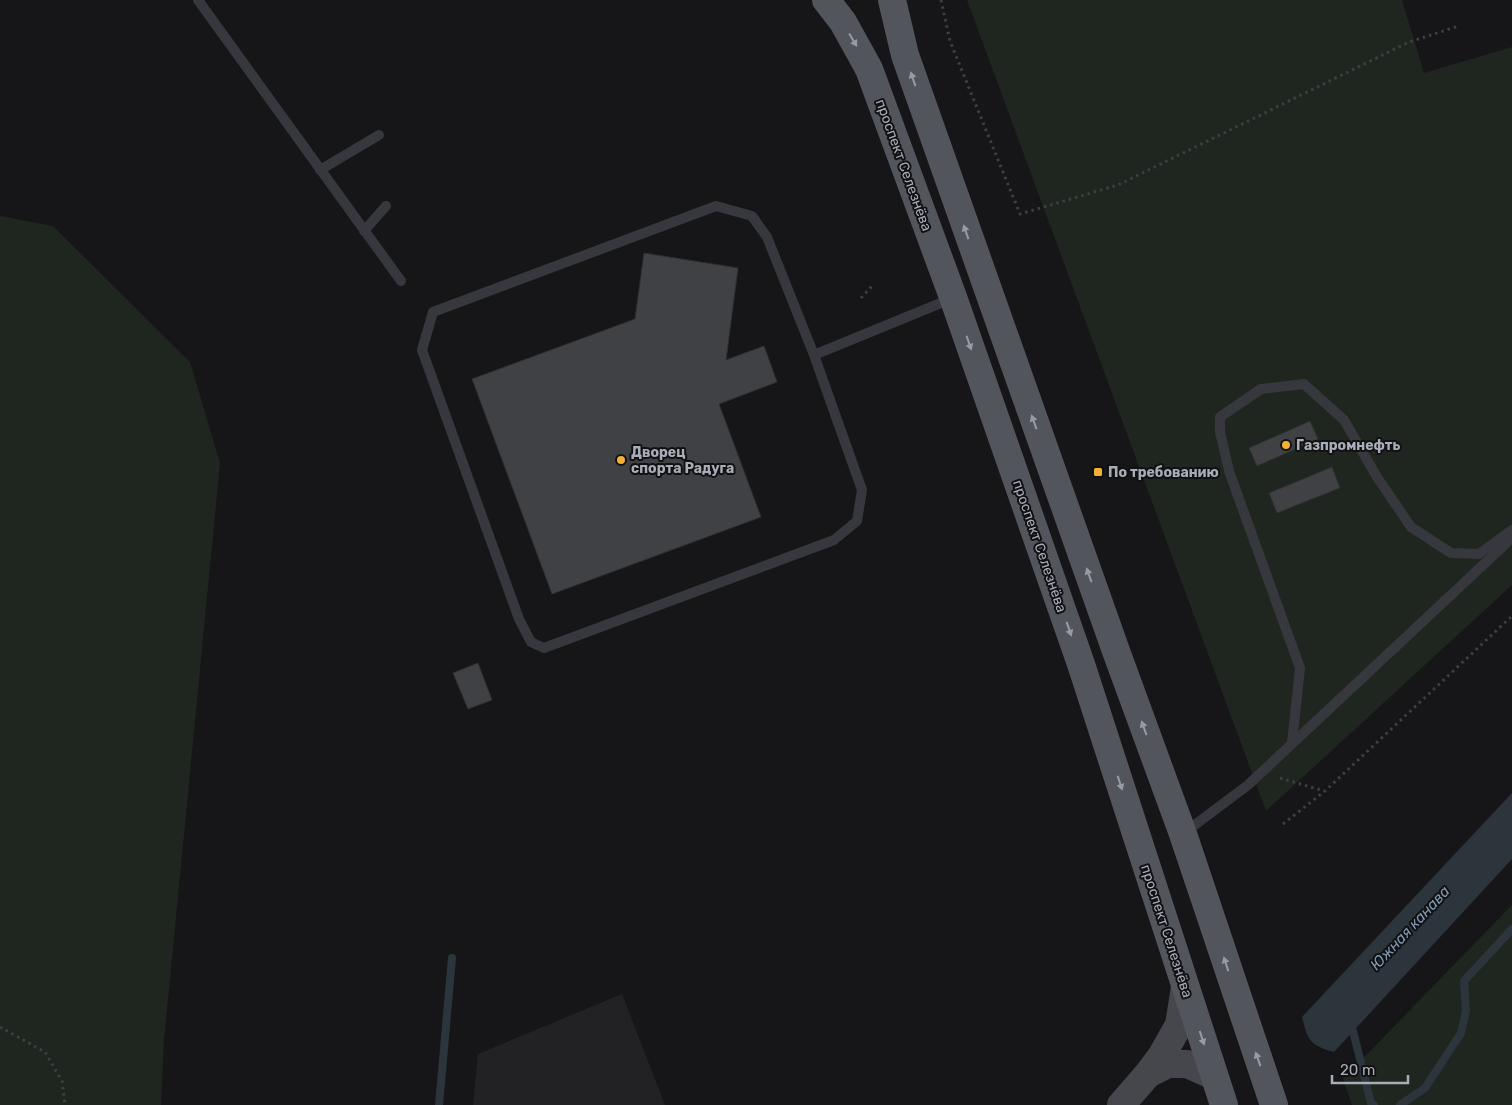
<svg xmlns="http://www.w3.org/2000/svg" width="1512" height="1105" font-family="Rubik,sans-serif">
  <rect width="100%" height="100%" fill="#161618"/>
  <polygon fill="#222225" points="622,994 665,1105 473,1105 478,1054"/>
  <g fill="#1e261f">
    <polygon points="967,0 1402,0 1424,73 1512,47 1512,585 1266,811"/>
    <polygon points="0,216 53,226 190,362 220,463 164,1041 161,1105 0,1105"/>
    <polygon points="1512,905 1512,1105 1352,1105 1343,1079"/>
  </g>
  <path fill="#2c353c" d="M1512,793V859L1334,1052C1309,1045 1308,1040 1302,1017Z"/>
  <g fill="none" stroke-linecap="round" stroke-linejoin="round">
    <g stroke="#2c353c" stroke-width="8">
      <polyline points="1346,1025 1353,1031 1371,1103 1374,1105"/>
      <polyline points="439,1105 452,958"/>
      <polyline points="1400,1105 1425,1088 1461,1033 1466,1011 1464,981 1512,929"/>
    </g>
  </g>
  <g fill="#404145" stroke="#303034">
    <polygon points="644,253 738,268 726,360 764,346 777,382 719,404 761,517 552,594 472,379 635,319"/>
    <polygon points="1310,421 1318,439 1257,466 1249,448"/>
    <polygon points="1332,467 1340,488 1277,513 1269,493"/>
    <polygon points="478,663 492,700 468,709 453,673"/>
  </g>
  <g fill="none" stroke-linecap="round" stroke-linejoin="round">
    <g stroke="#3d3f44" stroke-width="3" stroke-dasharray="2.5 4" stroke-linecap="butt">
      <polyline points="941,0 950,41 1020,214 1118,185 1409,42 1459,26"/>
      <polyline points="861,298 873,285"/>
      <polyline points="1280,778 1324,791"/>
      <polyline points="1283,824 1325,791 1512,616"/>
      <polyline points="0,1027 45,1052 62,1081 65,1105"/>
    </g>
    <g stroke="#37383d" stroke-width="10">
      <polyline points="198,0 401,281"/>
      <polyline points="320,170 379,135"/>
      <polyline points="364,231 386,206"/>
      <polyline points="814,355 862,490 857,521 834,540 544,648 531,642 519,619 422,350 433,312 716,206 752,216 767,237 814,355 953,298"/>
      <polyline points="1292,743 1300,668 1229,471 1220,432 1220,417 1261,389 1304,384 1344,420 1377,477 1411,527 1451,553 1479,554 1512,530"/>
      <polyline points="1184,833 1248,785 1512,538"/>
    </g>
    <g stroke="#45474d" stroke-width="28">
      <polyline points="1148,1074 1168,1064 1187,1064 1214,1076"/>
      <polyline points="1121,1105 1148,1074 1162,1055 1179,1025 1185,987"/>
    </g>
    <g stroke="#53555c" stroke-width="28">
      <polyline points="826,0 843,22 869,69 953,297 1081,664 1224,1105"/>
      <polyline points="892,0 905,55 1116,651 1183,834 1274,1105"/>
    </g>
  </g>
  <defs><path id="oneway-solid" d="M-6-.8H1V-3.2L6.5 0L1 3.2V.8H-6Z" transform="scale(1.25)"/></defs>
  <g fill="#979ba6">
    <use href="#oneway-solid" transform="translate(853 40) rotate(59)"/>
    <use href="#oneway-solid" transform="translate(913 79) rotate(-109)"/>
    <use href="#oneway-solid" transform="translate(966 232) rotate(-109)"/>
    <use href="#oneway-solid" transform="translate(969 343) rotate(71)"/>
    <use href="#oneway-solid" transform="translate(1034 422) rotate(-110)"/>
    <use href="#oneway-solid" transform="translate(1089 575) rotate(-110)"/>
    <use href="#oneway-solid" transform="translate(1069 629) rotate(71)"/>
    <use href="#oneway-solid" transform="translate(1144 728) rotate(-110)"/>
    <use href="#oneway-solid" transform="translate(1120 783) rotate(72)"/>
    <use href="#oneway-solid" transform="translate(1226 964) rotate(-108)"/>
    <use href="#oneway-solid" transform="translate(1202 1038) rotate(72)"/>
    <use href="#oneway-solid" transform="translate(1258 1059) rotate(-109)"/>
  </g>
  <g fill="#f2b134" stroke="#111113" stroke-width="2">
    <circle cx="1286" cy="445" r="5"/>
    <circle cx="621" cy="460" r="5"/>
    <rect x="1093" y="467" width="10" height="10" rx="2.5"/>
  </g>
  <g text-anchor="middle" stroke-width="4" stroke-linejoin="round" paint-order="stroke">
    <g font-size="14" fill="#a8adb8" stroke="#111113">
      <text transform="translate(904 165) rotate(70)" y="5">проспект Селезнёва</text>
      <text transform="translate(1040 546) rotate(71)" y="5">проспект Селезнёва</text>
      <text transform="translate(1167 931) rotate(72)" y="5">проспект Селезнёва</text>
    </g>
    <g font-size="14" font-weight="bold" fill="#a8adb8" stroke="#111113" text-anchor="start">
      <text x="1296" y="450">Газпромнефть</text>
      <text x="631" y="457">Дворец<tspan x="631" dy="16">спорта Радуга</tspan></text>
      <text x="1108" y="477">По требованию</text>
    </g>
    <g font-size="15" font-style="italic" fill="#7f9bb3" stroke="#111113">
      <text transform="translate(1410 928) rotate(-47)" y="5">Южная канава</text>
    </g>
  </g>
  <path d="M1332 1075v8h76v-8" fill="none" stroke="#a8adb8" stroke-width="2.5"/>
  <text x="1340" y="1075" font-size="15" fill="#a8adb8" stroke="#111113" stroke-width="4" paint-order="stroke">20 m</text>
</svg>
